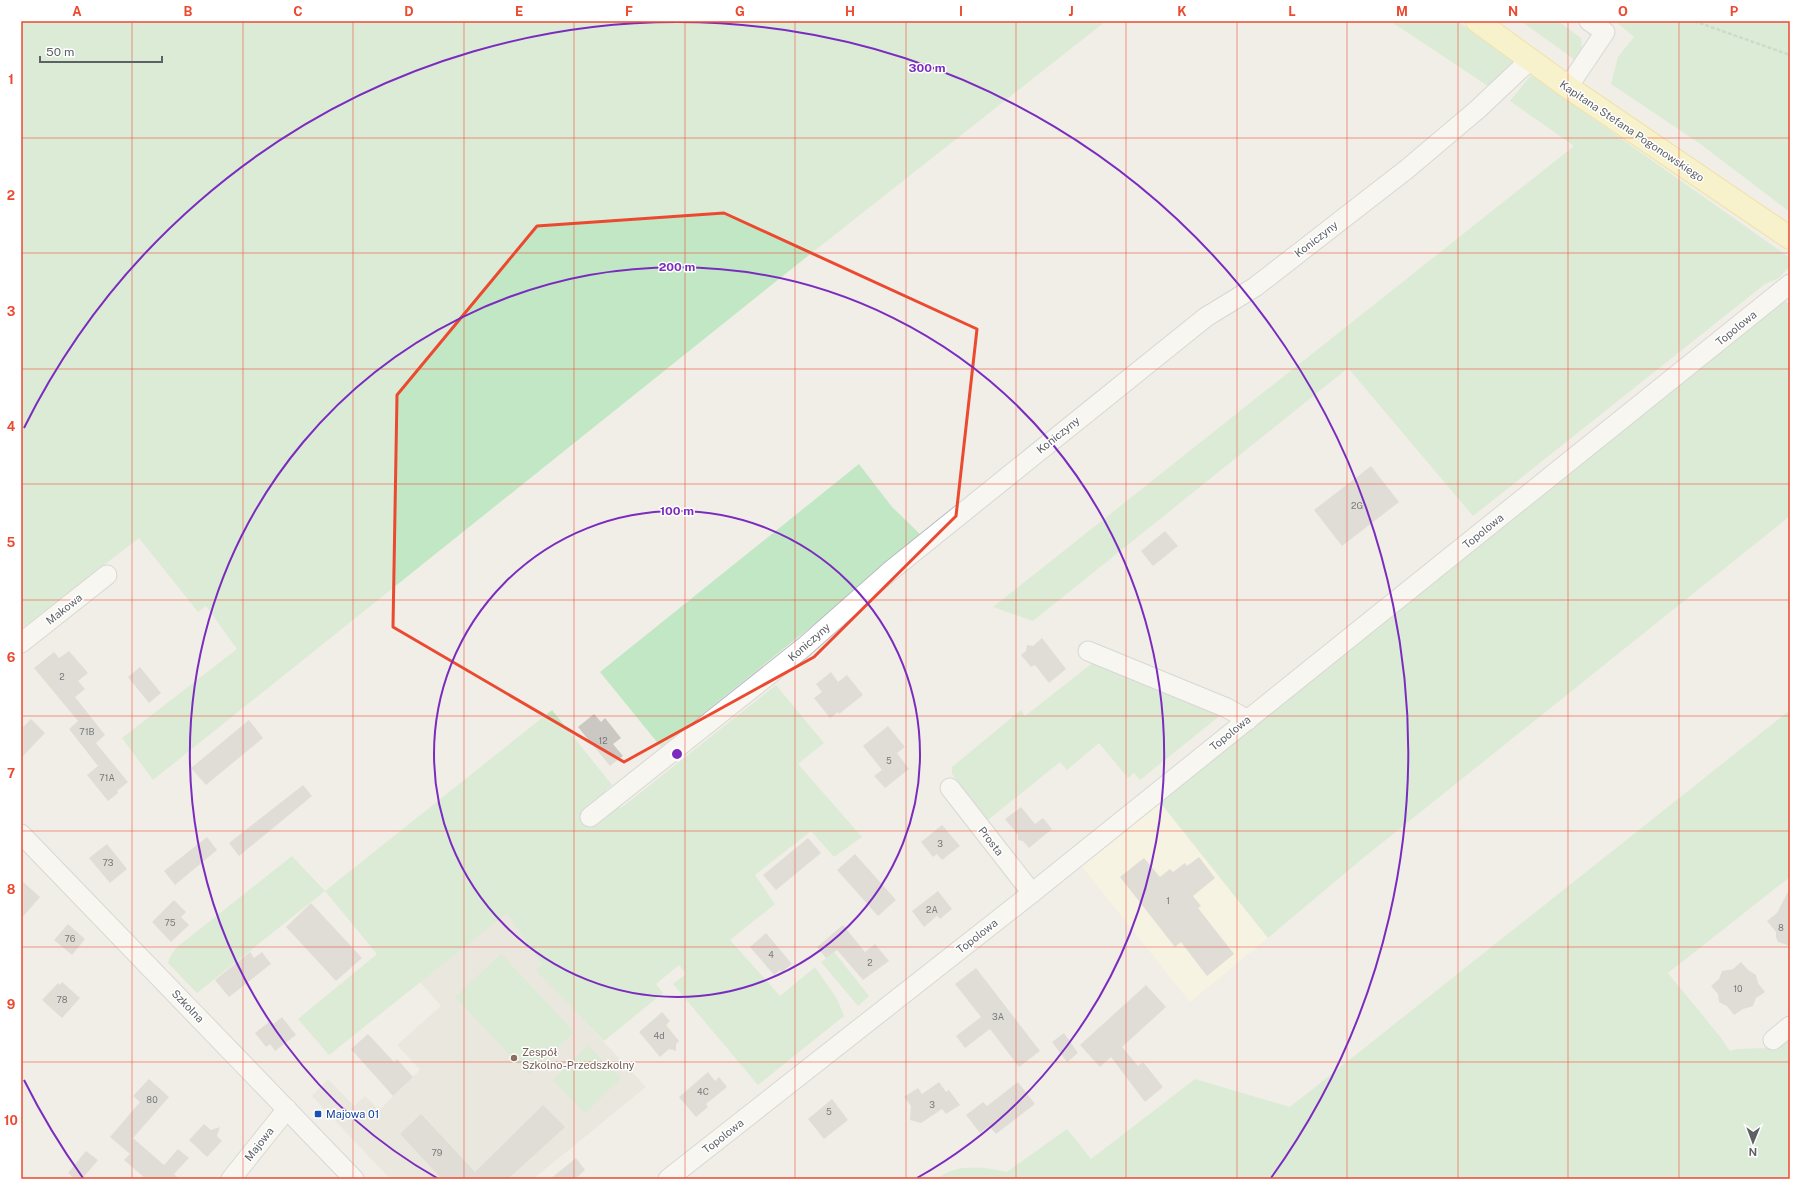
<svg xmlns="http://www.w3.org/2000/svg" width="1811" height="1200" font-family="'Public Sans',sans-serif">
  <rect width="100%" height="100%" fill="#f0eee6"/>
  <polygon fill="#fef8dd" points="1159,801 1268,938 1190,1002 1079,863"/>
  <polygon fill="#e0ddd4" points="507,912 542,966 537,970 646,1087 533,1179 390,1179 312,1096 328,1079 354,1106 365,1096 379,1110 420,1070 397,1045 441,1006 420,982"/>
  <g fill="#c2e7c4">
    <polygon points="21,21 1106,21 799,263 153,780 122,738 237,649 206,606 198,612 139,538 21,629"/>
    <polygon points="1390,21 1458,21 1515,63 1488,86"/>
    <polygon points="1521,21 1558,21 1581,38 1582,48 1575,60"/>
    <polygon points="1615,21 1790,21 1790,212 1699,143 1611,84 1618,57 1634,37"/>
    <polygon points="1531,75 1789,257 1789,267 1779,278 1765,284 1473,516 1348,368 1033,621 993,607 1574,146 1510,101"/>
    <polygon points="1785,301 1790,304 1790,516 1362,859 1268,938 1159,801"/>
    <polygon points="859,464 892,507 923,537 661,747 600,672"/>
    <polygon points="1095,661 1222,714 1140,780 1134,773 1128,778 1099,743 1067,770 1060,762 988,820 952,774 952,767 1021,710 1025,716"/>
    <polygon points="776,685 824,743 798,764 862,837 834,857 811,831 755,875 775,904 730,940 780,996 815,967 837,999 844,1016 758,1085 673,984 686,974 679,965 656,984 663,993 604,1041 536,970 542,965 507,913 329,1055 298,1019 377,954 325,891 197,993 168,963 170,957 176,948 292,856 325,891 552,710 612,785 605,791 621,808"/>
    <path d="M1790,710V877L1668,973L1721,1038L1730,1051L1736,1049L1768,1048L1790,1031V1179H937C956,1163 984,1167 1007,1172L1067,1129L1091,1159L1195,1079L1290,1107Z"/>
    <polygon points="834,952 869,996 858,1006 821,962"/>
    <polygon points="501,954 574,1032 529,1075 455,997"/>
    <polygon points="588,1046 621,1078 585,1113 553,1080"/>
  </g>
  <g fill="#cbc8c3">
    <polygon points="1371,466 1399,502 1342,546 1314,510"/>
    <polygon points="1165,531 1178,546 1153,566 1141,551"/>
    <polygon points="1042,638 1066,669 1049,683 1035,665 1031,667 1021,655 1026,651 1027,645 1033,646"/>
    <polygon points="69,651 88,673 78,681 85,689 75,697 105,735 96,743 128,782 117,791 118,793 108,801 87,775 98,766 69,729 78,721 34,668 54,652 59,658"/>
    <polygon points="140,667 161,693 149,703 128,677"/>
    <polygon points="831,672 838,682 847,675 863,695 839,714 838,712 830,718 814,698 822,692 816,684"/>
    <polygon points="594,714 601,722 605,718 621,738 613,744 623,756 610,766 578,727"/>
    <polygon points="31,719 45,733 21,758 21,729"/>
    <polygon points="249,720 263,738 206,785 191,768"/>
    <polygon points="888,726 905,747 897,753 909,769 885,788 874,776 882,770 863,746"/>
    <polygon points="303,785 312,796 239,856 229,843"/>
    <polygon points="1021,807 1035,824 1043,818 1052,829 1029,848 1023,841 1018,840 1018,835 1005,819"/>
    <polygon points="942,825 960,846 942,860 937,854 933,857 921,842"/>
    <polygon points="207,837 217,850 175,885 164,871"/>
    <polygon points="808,838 821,853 776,890 763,875"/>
    <polygon points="107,844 127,869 110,883 89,858"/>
    <polygon points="855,854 896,900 878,916 837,870"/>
    <polygon points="1199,857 1215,878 1193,896 1201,906 1198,908 1234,954 1207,976 1181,942 1175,947 1120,877 1144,858 1160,877 1170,869 1173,872 1185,863 1187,866"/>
    <polygon points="21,880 40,897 21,919"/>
    <polygon points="1790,888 1790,946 1778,942 1776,937 1776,932 1767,921 1777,913"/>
    <polygon points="938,891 952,909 940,919 937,916 924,927 912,911"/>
    <polygon points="174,900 186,912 181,917 189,925 171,942 152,922"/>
    <polygon points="311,903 362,958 336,981 286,927"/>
    <polygon points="68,924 85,939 72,955 54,940"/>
    <polygon points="843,925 865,952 875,944 889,961 863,980 837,950 826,958 817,947"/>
    <polygon points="766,933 792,964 782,972 780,970 774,975 750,947"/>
    <polygon points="250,952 254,958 262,952 271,964 229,997 215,980"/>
    <polygon points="1741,962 1748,970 1756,975 1758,983 1765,992 1756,998 1753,1006 1743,1009 1734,1015 1727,1006 1719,1002 1718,994 1711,986 1719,979 1722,971 1733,969"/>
    <polygon points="976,968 1040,1051 1019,1067 990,1029 965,1048 956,1036 981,1017 955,984"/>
    <polygon points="62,982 80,998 62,1018 42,1000 58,983 60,985"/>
    <polygon points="1146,985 1166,1007 1122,1047 1138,1066 1143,1062 1163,1087 1145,1102 1111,1057 1100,1067 1080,1045"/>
    <polygon points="662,1012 670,1021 666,1025 679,1041 676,1044 676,1051 669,1049 660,1057 639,1032"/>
    <polygon points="282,1017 296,1035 275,1051 270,1044 266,1047 255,1033 269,1022 272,1025"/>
    <polygon points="1064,1033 1078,1053 1067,1062 1052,1042"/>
    <polygon points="368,1034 394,1062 397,1059 413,1077 393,1096 351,1049"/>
    <polygon points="708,1072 715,1081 719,1077 727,1087 706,1104 708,1107 696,1117 679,1097"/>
    <polygon points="149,1079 169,1097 133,1138 164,1165 178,1149 189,1158 174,1174 179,1179 146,1179 124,1160 130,1154 110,1137 140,1102 133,1096"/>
    <polygon points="939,1082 946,1092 949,1090 960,1105 946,1114 942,1109 921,1123 910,1120 911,1106 904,1097 918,1088 922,1094"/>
    <polygon points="1018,1082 1035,1104 996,1134 989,1126 980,1133 966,1115 983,1102 987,1106"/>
    <polygon points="832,1099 848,1120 824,1139 808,1119"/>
    <polygon points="543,1105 565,1127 508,1179 442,1179 400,1134 421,1114 475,1172"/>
    <polygon points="204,1124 211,1130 220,1127 217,1136 222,1141 207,1157 189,1140"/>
    <polygon points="86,1151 98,1160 82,1179 75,1179 68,1173"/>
    <polygon points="576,1158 585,1170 575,1179 550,1179"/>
  </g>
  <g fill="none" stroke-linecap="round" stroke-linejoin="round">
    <defs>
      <g id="minor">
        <polyline points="1568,87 1605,32 1589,21"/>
        <polyline points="21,643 107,575"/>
        <polyline points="1088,651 1227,708 1248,720"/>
        <polyline points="950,788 1032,893"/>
        <polyline points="590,817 804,647 889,572 1206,317 1255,287 1407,169 1478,109 1530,60"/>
        <polyline points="21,834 354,1179"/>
        <polyline points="1773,1040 1790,1026"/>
        <polyline points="231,1179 287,1109"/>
        <polyline points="668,1179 1032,893 1790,284"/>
      </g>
      <polyline id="major" points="1477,21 1568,87 1790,238"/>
    </defs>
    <use href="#minor" stroke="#b8bbc0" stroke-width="21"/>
    <use href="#major" stroke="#f3d15c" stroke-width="24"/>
    <polyline stroke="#9bc8ab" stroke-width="2.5" stroke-dasharray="4 2" stroke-linecap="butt" points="1694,21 1790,55"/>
    <use href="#minor" stroke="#fff" stroke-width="19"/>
    <use href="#major" stroke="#fff6ac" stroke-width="22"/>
  </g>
  <path d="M0 0H1811V1200H0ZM724,213L977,329L956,516L814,657L624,762L393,627L397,395L537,226Z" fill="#f0eee6" fill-opacity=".55" fill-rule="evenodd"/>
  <path fill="none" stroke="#eb4930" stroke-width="3" stroke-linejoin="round" d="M724,213L977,329L956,516L814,657L624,762L393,627L397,395L537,226Z"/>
  <path fill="none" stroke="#eb4930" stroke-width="1" stroke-opacity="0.55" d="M132,21V1179M243,21V1179M353,21V1179M464,21V1179M574,21V1179M685,21V1179M795,21V1179M906,21V1179M1016,21V1179M1126,21V1179M1237,21V1179M1347,21V1179M1458,21V1179M1568,21V1179M1679,21V1179M21,138H1790M21,253H1790M21,369H1790M21,484H1790M21,600H1790M21,716H1790M21,831H1790M21,947H1790M21,1062H1790"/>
  <g fill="none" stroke="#7b2cbf" stroke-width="2">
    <circle cx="677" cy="754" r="243"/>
    <path d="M437 1178A487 487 0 1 1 917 1178"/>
    <path d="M83 1178A730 730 0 0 1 24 1080M24 428A730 730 0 1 1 1271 1178"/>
  </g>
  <circle fill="#8d6e63" stroke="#fff" stroke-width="1.5" cx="514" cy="1058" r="4"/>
  <rect fill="#1a4fb4" stroke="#fff" stroke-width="1.5" x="314" y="1110" width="8" height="8" rx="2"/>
  <g text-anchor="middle" stroke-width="3" stroke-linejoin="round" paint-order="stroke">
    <g font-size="9" fill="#787b7d">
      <text x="1357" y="509">2G</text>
      <text x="62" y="680">2</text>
      <text x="87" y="735">71B</text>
      <text x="603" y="744">12</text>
      <text x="889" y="764">5</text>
      <text x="107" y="781">71A</text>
      <text x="940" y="847">3</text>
      <text x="108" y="866">73</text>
      <text x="1168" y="904">1</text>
      <text x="932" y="913">2A</text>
      <text x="170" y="926">75</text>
      <text x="1781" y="931">8</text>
      <text x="70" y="942">76</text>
      <text x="771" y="958">4</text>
      <text x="870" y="966">2</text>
      <text x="1738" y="992">10</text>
      <text x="62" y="1003">78</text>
      <text x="998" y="1020">3A</text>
      <text x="659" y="1039">4d</text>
      <text x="703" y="1095">4C</text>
      <text x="152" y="1103">80</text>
      <text x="932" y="1108">3</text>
      <text x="829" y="1115">5</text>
      <text x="437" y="1156">79</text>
    </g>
    <g font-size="11" fill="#5d6166" stroke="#fff">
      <text transform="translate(1632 131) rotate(34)" y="4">Kapitana Stefana Pogonowskiego</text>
      <text transform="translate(1316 239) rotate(-38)" y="4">Koniczyny</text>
      <text transform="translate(1736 328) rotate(-39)" y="4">Topolowa</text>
      <text transform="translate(1058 435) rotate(-39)" y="4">Koniczyny</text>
      <text transform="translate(1483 531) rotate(-39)" y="4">Topolowa</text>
      <text transform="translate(64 609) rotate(-38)" y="4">Makowa</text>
      <text transform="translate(809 642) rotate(-41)" y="4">Koniczyny</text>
      <text transform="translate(1230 733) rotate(-39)" y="4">Topolowa</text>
      <text transform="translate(991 841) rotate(52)" y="4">Prosta</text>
      <text transform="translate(977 936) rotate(-38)" y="4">Topolowa</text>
      <text transform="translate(188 1006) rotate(46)" y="4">Szkolna</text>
      <text transform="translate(723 1136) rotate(-38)" y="4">Topolowa</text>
      <text transform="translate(259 1144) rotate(-52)" y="4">Majowa</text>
    </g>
    <g font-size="11" fill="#785e54" stroke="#fff" text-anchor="start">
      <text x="522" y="1056">Zespół<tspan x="522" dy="13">Szkolno-Przedszkolny</tspan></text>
    </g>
    <g font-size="11" fill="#164399" stroke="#fff" text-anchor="start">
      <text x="326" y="1118">Majowa 01</text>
    </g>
  </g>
  <circle cx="677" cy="754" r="6" fill="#7b2cbf" stroke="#fff" stroke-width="2"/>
  <g font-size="12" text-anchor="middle" font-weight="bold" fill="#7b2cbf" stroke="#fff" stroke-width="3" stroke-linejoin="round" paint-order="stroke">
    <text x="927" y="72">300 m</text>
    <text x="677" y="271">200 m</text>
    <text x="677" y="515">100 m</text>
  </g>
  <rect width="1811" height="1200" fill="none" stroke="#ffffff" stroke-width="44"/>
  <g transform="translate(1753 1142) rotate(181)" stroke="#ffffff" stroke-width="3" paint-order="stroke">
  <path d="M0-3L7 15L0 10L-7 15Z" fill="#5d6166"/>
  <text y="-6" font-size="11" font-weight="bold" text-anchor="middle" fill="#5d6166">N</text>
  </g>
  <path d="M40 56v6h122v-6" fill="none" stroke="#5d6166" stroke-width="2"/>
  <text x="46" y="56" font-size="12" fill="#5d6166" stroke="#ffffff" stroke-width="3" paint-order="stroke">50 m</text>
  <rect x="22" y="22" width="1767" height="1156" fill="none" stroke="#eb4930" stroke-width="1.5"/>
  <g font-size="13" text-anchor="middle" font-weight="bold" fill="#eb4930">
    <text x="77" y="16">A</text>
    <text x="188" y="16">B</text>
    <text x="298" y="16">C</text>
    <text x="409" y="16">D</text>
    <text x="519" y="16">E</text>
    <text x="629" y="16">F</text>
    <text x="740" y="16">G</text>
    <text x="850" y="16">H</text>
    <text x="961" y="16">I</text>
    <text x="1071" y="16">J</text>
    <text x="1182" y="16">K</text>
    <text x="1292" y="16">L</text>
    <text x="1402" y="16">M</text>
    <text x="1513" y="16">N</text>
    <text x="1623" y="16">O</text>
    <text x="1734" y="16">P</text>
    <text x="11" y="84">1</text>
    <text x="11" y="200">2</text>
    <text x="11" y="316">3</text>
    <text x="11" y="431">4</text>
    <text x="11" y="547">5</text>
    <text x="11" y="662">6</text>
    <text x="11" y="778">7</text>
    <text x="11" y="894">8</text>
    <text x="11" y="1009">9</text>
    <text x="11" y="1125">10</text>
  </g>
</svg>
